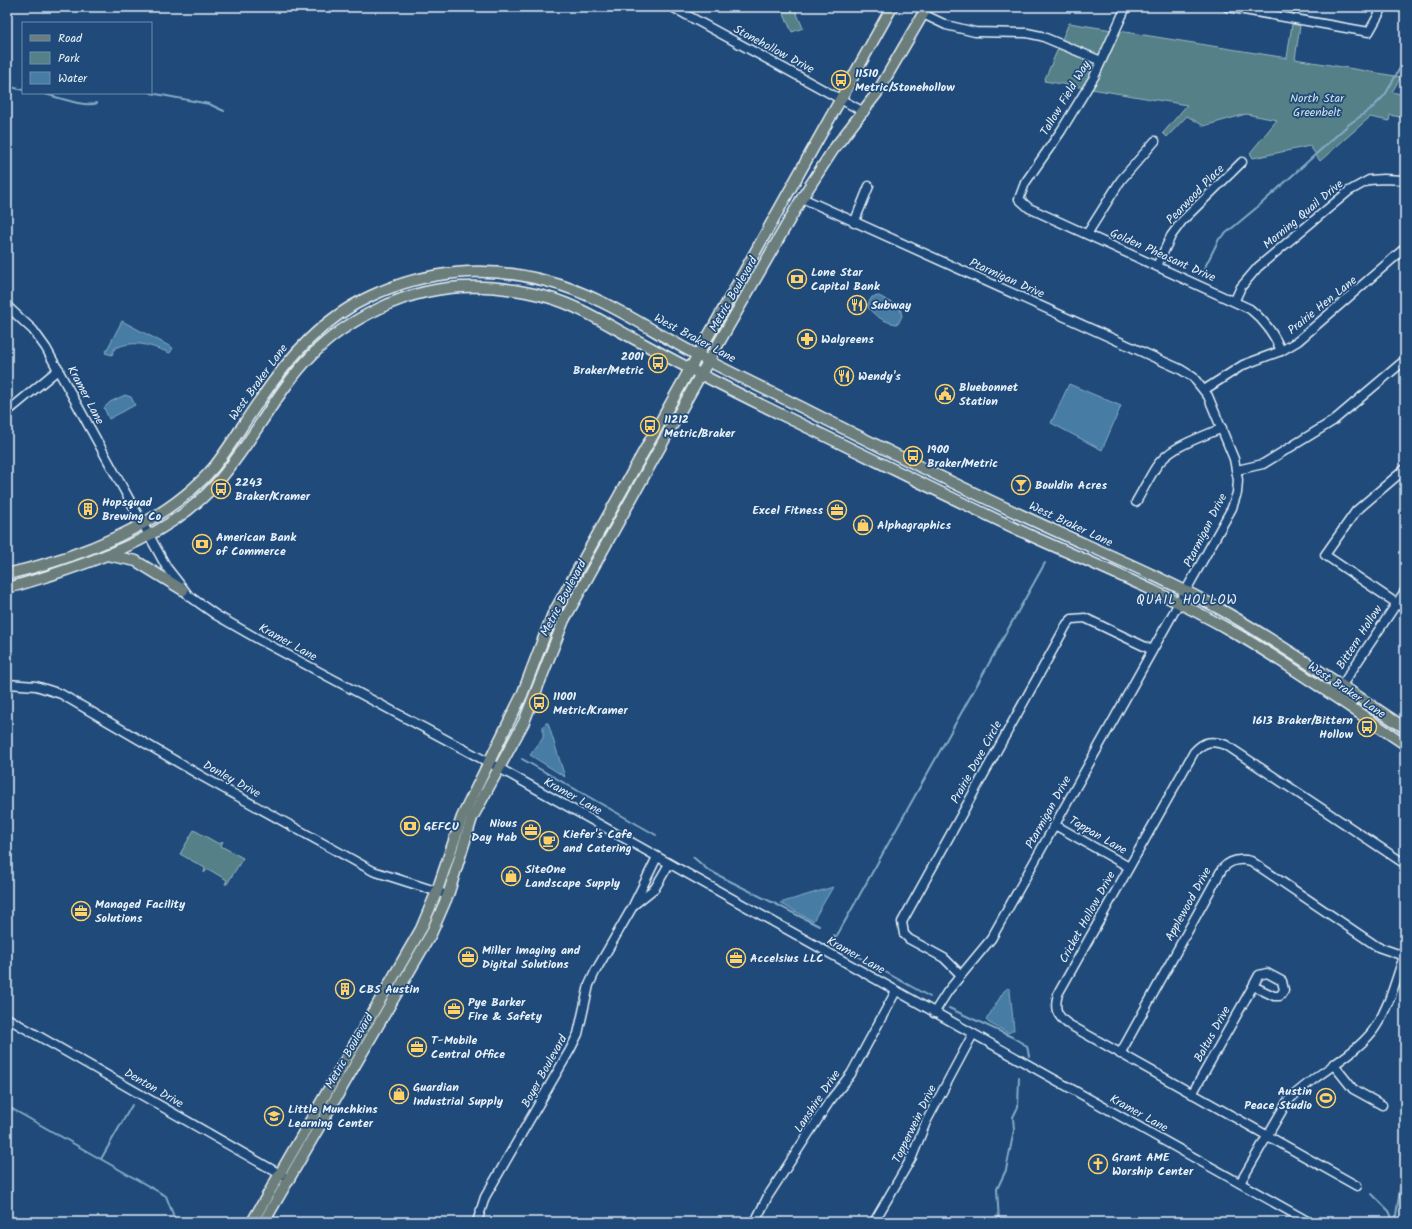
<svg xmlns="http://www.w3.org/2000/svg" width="1412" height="1229" font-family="Kalam,sans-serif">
  <rect width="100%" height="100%" fill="#1f4a7a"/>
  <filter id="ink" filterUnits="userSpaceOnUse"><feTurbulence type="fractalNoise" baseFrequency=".025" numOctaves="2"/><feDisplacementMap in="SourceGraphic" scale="8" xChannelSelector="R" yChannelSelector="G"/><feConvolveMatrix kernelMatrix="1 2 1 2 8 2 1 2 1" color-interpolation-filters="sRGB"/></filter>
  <g filter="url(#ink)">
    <g fill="#548088" stroke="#9eb8c0">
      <polygon points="789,7 794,7 803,28 792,32 782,10"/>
      <polygon points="1069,23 1287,58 1292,24 1300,26 1295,59 1401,77 1392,92 1405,95 1405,118 1390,115 1389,121 1370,117 1320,161 1310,146 1253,158 1250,153 1277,120 1246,114 1204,126 1187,116 1167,137 1163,133 1187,105 1044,81"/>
      <polygon points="194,830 219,844 223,841 221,846 243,858 227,884 225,884 227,880 208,869 204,873 205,868 180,854"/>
    </g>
    <g fill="#477da4" stroke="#87abc6">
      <path d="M879,296L900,307L902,316L898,324C888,324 871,315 867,305L872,297Z"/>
      <path d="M122,321L173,348L170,353C150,346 137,339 115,348L112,355L105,353Z"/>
      <polygon points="1069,384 1121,406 1102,450 1051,423"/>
      <polygon points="125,395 131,397 135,405 109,419 104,408 110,402"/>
      <polygon points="546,723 548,723 565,777 530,755 543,738 543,726"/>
      <polygon points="833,887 813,921 780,903"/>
      <polygon points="1008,988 1010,990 1014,1030 1008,1033 989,1023 986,1020 1004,991"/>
    </g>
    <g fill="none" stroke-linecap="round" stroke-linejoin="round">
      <g stroke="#87abc6" stroke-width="2">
        <polyline points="7,86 23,90"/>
        <polyline points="151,93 209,104 224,111"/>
        <path d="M45,94C57,97 86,108 97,103"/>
        <polyline points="1201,275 1219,239 1261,204 1348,125 1372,108 1385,95 1405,59"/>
        <polyline points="522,759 656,835"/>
        <polyline points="693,857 708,870 819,926"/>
        <polyline points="834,935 837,945 930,997"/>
        <polyline points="835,939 1045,563"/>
        <polyline points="949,1008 1012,1037 1027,1046 1029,1056"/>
        <polyline points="7,1106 166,1196 176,1222"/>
        <polyline points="101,1159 132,1105"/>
        <polyline points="1372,1194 1389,1211 1394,1222"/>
        <polyline points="999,1222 997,1189 1006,1170 1014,1130 1013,1117 1018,1107 1019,1077"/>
        <polyline points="1395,1222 1405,1157"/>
      </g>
      <defs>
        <g id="minor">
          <polyline points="672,7 864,112"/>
          <path d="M1126,7L1094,77L1061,131L1025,183L1019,199L1029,208L1250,309C1265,321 1274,333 1281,351"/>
          <polyline points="1227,7 1369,32 1383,7"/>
          <polyline points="923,14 946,25 975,32 1027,33 1041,36 1101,61"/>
          <polyline points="802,198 1180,369 1193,377 1208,396 1234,459 1238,480 1237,493 1232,508 991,939 948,991 934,1013"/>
          <polyline points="854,223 869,186"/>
          <polyline points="1087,234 1121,180 1155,141"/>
          <polyline points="1157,266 1171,236 1182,221 1242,162"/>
          <polyline points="1235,300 1241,287 1258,267 1349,191 1369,180 1383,179 1405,180"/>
          <polyline points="7,306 33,330 46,348 167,568 189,596 216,615 258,639 499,768 1309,1222"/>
          <polyline points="1204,390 1243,365 1281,351 1298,341 1405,248"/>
          <polyline points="7,412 59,369"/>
          <polyline points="1405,469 1356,511 1325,555 1405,609"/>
          <polyline points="1237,470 1263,464 1333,421 1405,360"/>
          <path d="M1136,502C1143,490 1149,478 1156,467C1170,446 1200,438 1222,428"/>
          <polyline points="7,684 36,686 61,694 203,777 373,871 448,895"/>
          <polyline points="1334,697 1405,591"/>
          <polyline points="1055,825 1129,867"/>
          <polyline points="635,904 655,888 669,864"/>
          <polyline points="961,975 944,958 909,939 904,934 902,922 1067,624 1072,619 1085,618 1152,650"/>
          <polyline points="7,1018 285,1177"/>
          <path d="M1120,1054L1222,869C1230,860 1239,858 1251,861L1378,947L1404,956"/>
          <polyline points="1333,1064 1353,1089 1382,1105"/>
          <polyline points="1192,1094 1253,986 1259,975 1267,973 1282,981 1284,990 1280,996 1274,996 1253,986"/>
          <path d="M1240,1183L1287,1102C1312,1075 1349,1060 1372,1032C1389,1009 1396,979 1405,953"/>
          <path d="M1357,1186L1068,1024C1056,1015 1054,1008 1058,994L1194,752C1204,741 1212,740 1226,745L1405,864"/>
          <polyline points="477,1222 485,1197 570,1050 578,1034 589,985 595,972 633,906 657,857"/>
          <polyline points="755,1222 768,1196 829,1102 851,1074 896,991"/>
          <polyline points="874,1222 912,1157 926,1122 973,1034"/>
        </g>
        <g id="major">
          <polyline points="107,555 136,561 183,590"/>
          <path d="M7,574C78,558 166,524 214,467C231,446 244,422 260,400C290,356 323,318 371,296C426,270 488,265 546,281C602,295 649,330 699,356C733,374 767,390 801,407C874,444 947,481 1021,515C1089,547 1161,576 1227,613C1288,648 1346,689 1405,728"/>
          <path d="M7,588C23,584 38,579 54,574C112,555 174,531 216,484C252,444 275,392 313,354C331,335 357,319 380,308C433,282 491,282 547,297C580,306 611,327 642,343C687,368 733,391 780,414C865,455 950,498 1036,538C1103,568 1171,596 1235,633C1293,666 1349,707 1405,744"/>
          <polyline points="252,1222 421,929 437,891 462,817 522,695 552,616 892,7"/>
          <polyline points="264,1222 431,934 448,895 472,818 524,722 564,620 693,388 802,198 833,150 877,93 927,7"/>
        </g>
      </defs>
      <use href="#minor" stroke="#e8f1f8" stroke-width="11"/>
      <use href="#major" stroke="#e8f1f8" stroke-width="13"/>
      <use href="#minor" stroke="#1f4a7a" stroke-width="8"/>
      <use href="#major" stroke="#6c7e7c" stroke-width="10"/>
    </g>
  </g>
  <defs>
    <symbol id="bus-ring" viewBox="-11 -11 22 22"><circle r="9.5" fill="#1f4a7a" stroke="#ffd166" stroke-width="1.5"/><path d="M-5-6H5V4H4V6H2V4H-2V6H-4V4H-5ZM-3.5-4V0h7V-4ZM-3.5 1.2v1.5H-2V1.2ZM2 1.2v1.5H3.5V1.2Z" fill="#ffd166"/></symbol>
    <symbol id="bank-ring" viewBox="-11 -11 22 22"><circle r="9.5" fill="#1f4a7a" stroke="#ffd166" stroke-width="1.5"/><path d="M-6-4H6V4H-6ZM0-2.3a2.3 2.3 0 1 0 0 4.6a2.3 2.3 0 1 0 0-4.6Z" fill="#ffd166"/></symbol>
    <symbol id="restaurant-ring" viewBox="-11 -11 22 22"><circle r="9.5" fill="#1f4a7a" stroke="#ffd166" stroke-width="1.5"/><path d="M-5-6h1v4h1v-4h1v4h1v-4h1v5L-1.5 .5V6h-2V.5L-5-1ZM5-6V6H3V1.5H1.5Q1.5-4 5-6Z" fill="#ffd166"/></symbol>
    <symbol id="pharmacy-ring" viewBox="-11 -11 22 22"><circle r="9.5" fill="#1f4a7a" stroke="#ffd166" stroke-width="1.5"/><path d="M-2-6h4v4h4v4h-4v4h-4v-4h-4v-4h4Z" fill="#ffd166"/></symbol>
    <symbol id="civic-ring" viewBox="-11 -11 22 22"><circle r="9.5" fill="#1f4a7a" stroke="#ffd166" stroke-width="1.5"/><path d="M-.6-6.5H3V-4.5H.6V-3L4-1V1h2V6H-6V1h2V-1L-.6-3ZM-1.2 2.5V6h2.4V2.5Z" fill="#ffd166"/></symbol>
    <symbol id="bar-ring" viewBox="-11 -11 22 22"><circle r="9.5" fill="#1f4a7a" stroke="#ffd166" stroke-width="1.5"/><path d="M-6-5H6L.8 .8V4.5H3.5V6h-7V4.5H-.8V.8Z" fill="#ffd166"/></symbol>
    <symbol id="building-ring" viewBox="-11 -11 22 22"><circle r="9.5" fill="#1f4a7a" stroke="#ffd166" stroke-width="1.5"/><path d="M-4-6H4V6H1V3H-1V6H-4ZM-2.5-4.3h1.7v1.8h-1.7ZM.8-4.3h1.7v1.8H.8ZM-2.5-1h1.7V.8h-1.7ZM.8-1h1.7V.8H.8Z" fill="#ffd166"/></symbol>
    <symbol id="office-ring" viewBox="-11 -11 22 22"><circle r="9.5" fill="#1f4a7a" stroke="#ffd166" stroke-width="1.5"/><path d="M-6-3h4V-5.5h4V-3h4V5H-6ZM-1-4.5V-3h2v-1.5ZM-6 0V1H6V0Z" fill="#ffd166"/></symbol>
    <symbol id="shop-ring" viewBox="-11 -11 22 22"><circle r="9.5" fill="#1f4a7a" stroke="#ffd166" stroke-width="1.5"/><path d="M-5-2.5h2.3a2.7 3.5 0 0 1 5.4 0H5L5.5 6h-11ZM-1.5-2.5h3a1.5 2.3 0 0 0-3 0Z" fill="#ffd166"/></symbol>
    <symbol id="cafe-ring" viewBox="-11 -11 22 22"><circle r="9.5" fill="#1f4a7a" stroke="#ffd166" stroke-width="1.5"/><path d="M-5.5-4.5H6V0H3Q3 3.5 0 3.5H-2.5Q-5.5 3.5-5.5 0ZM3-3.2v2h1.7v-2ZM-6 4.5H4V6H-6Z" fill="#ffd166"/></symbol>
    <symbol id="stadium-ring" viewBox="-11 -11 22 22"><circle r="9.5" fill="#1f4a7a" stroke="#ffd166" stroke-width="1.5"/><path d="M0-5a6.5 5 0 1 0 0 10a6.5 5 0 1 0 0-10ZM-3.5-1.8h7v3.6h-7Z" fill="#ffd166"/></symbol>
    <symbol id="school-ring" viewBox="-11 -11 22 22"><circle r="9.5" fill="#1f4a7a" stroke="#ffd166" stroke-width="1.5"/><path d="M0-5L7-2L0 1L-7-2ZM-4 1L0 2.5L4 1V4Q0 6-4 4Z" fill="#ffd166"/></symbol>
    <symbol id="church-ring" viewBox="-11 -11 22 22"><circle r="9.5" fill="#1f4a7a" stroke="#ffd166" stroke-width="1.5"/><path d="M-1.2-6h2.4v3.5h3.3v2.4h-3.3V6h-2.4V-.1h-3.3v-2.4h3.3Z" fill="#ffd166"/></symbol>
  </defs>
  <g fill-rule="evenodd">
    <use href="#bus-ring" x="830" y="69" width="22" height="22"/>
    <use href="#bank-ring" x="786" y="268" width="22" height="22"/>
    <use href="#restaurant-ring" x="846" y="294" width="22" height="22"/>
    <use href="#pharmacy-ring" x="796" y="328" width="22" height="22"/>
    <use href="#bus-ring" x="647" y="352" width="22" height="22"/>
    <use href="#restaurant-ring" x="833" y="365" width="22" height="22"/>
    <use href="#civic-ring" x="934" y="383" width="22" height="22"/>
    <use href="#bus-ring" x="639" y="415" width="22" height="22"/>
    <use href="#bus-ring" x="902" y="445" width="22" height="22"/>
    <use href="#bar-ring" x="1010" y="474" width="22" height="22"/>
    <use href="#bus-ring" x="210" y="478" width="22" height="22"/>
    <use href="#building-ring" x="77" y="498" width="22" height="22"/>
    <use href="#office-ring" x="826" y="499" width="22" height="22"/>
    <use href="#shop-ring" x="852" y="514" width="22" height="22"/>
    <use href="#bank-ring" x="191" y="533" width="22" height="22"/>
    <use href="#bus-ring" x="528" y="692" width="22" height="22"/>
    <use href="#bus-ring" x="1356" y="716" width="22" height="22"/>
    <use href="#bank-ring" x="399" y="815" width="22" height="22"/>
    <use href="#office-ring" x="520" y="819" width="22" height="22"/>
    <use href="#cafe-ring" x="538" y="830" width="22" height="22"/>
    <use href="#shop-ring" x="500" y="865" width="22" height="22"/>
    <use href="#office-ring" x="70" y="900" width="22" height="22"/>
    <use href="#office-ring" x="457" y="946" width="22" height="22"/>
    <use href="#office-ring" x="725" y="947" width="22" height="22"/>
    <use href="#building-ring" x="334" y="978" width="22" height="22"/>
    <use href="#office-ring" x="443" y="998" width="22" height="22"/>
    <use href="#office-ring" x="406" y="1036" width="22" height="22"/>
    <use href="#shop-ring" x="388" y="1083" width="22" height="22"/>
    <use href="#stadium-ring" x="1315" y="1087" width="22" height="22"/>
    <use href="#school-ring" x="263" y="1105" width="22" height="22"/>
    <use href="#church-ring" x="1087" y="1153" width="22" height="22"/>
  </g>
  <g text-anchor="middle" stroke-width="3.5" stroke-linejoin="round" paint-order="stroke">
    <g font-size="12" fill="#e8f1f8" stroke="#1f4a7a">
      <text transform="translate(774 49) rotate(28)" y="4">Stonehollow Drive</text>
      <text transform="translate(1065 98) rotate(-59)" y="4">Tallow Field Way</text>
      <text transform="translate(1195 194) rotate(-46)" y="4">Pearwood Place</text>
      <text transform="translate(1303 214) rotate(-40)" y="4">Morning Quail Drive</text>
      <text transform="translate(1163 255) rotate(24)" y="4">Golden Pheasant Drive</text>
      <text transform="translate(1007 278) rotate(24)" y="4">Ptarmigan Drive</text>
      <text transform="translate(733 294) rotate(-60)" y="4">Metric Boulevard</text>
      <text transform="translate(1322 305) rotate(-39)" y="4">Prairie Hen Lane</text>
      <text transform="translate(695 338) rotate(28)" y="4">West Braker Lane</text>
      <text transform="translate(258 382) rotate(-54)" y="4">West Braker Lane</text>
      <text transform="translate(86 395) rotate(62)" y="4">Kramer Lane</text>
      <text transform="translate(1071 524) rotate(25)" y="4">West Braker Lane</text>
      <text transform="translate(1205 530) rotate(-63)" y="4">Ptarmigan Drive</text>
      <text transform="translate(563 598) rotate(-62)" y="4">Metric Boulevard</text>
      <text transform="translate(1359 637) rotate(-57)" y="4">Bittern Hollow</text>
      <text transform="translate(288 642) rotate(29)" y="4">Kramer Lane</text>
      <text transform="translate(1347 690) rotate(34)" y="4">West Braker Lane</text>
      <text transform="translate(976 762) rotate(-61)" y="4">Prairie Dove Circle</text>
      <text transform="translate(232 779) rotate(29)" y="4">Donley Drive</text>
      <text transform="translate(573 796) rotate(29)" y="4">Kramer Lane</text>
      <text transform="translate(1048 812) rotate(-61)" y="4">Ptarmigan Drive</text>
      <text transform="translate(1098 835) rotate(30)" y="4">Tappan Lane</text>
      <text transform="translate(1188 904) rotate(-61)" y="4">Applewood Drive</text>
      <text transform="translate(1087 917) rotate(-61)" y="4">Cricket Hollow Drive</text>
      <text transform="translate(856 955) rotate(29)" y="4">Kramer Lane</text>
      <text transform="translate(1212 1034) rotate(-61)" y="4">Baltus Drive</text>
      <text transform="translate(349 1051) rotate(-60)" y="4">Metric Boulevard</text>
      <text transform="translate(544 1071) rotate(-61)" y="4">Boyer Boulevard</text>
      <text transform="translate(154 1088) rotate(30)" y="4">Denton Drive</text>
      <text transform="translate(817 1101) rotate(-56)" y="4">Lanshire Drive</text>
      <text transform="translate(1139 1113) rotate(29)" y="4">Kramer Lane</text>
      <text transform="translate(914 1124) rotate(-64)" y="4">Topperwein Drive</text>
    </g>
    <g font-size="12" font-weight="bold" fill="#e8f1f8" stroke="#1f4a7a" text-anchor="start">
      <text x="855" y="77">11510<tspan x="855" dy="14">Metric/Stonehollow</tspan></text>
      <text x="811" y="276">Lone Star<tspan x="811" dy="14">Capital Bank</tspan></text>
      <text x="871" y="309">Subway</text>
      <text x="821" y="343">Walgreens</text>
      <text x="644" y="360" text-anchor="end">2001<tspan x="644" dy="14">Braker/Metric</tspan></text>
      <text x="858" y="380">Wendy's</text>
      <text x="959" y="391">Bluebonnet<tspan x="959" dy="14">Station</tspan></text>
      <text x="664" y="423">11212<tspan x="664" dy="14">Metric/Braker</tspan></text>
      <text x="927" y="453">1900<tspan x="927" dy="14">Braker/Metric</tspan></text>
      <text x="235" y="486">2243<tspan x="235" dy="14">Braker/Kramer</tspan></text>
      <text x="1035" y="489">Bouldin Acres</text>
      <text x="102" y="506">Hopsquad<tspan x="102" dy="14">Brewing Co</tspan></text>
      <text x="823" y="514" text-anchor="end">Excel Fitness</text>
      <text x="877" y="529">Alphagraphics</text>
      <text x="216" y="541">American Bank<tspan x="216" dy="14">of Commerce</tspan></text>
      <text x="553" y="700">11001<tspan x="553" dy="14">Metric/Kramer</tspan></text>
      <text x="1353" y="724" text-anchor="end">1613 Braker/Bittern<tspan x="1353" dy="14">Hollow</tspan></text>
      <text x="517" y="827" text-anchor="end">Nious<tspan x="517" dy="14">Day Hab</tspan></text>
      <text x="424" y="830">GEFCU</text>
      <text x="563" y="838">Kiefer's Cafe<tspan x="563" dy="14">and Catering</tspan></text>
      <text x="525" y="873">SiteOne<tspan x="525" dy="14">Landscape Supply</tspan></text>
      <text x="95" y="908">Managed Facility<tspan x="95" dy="14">Solutions</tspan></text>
      <text x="482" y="954">Miller Imaging and<tspan x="482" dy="14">Digital Solutions</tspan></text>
      <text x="750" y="962">Accelsius LLC</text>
      <text x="359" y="993">CBS Austin</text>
      <text x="468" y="1006">Pye Barker<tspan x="468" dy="14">Fire &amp; Safety</tspan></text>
      <text x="431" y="1044">T-Mobile<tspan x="431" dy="14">Central Office</tspan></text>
      <text x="413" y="1091">Guardian<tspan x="413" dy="14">Industrial Supply</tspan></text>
      <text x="1312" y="1095" text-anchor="end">Austin<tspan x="1312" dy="14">Peace Studio</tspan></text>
      <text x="288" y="1113">Little Munchkins<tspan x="288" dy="14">Learning Center</tspan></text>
      <text x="1112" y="1161">Grant AME<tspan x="1112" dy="14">Worship Center</tspan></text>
    </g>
    <g font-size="12" fill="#d2e0e7" stroke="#1f4a7a">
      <text x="1317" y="102">North Star<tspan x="1317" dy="14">Greenbelt</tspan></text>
    </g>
    <g font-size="13" letter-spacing="1" fill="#e8f1f8" stroke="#1f4a7a">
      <text x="1187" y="604">QUAIL HOLLOW</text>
    </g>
  </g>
  <rect width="1412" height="1229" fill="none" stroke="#1f4a7a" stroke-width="24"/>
  <rect x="12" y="12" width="1388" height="1205" fill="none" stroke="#e8f1f8" stroke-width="1.5" filter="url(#ink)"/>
  <rect x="22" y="22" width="130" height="72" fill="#1f4a7a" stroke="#6f8dac"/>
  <rect x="30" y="35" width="20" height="6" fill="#6c7e7c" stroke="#6f8dac"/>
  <text x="58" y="42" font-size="12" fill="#e8f1f8">Road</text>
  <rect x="30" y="52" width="20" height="12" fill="#548088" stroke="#6f8dac"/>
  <text x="58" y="62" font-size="12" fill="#e8f1f8">Park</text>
  <rect x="30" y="72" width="20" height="12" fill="#477da4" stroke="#6f8dac"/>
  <text x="58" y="82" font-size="12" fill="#e8f1f8">Water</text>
</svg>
